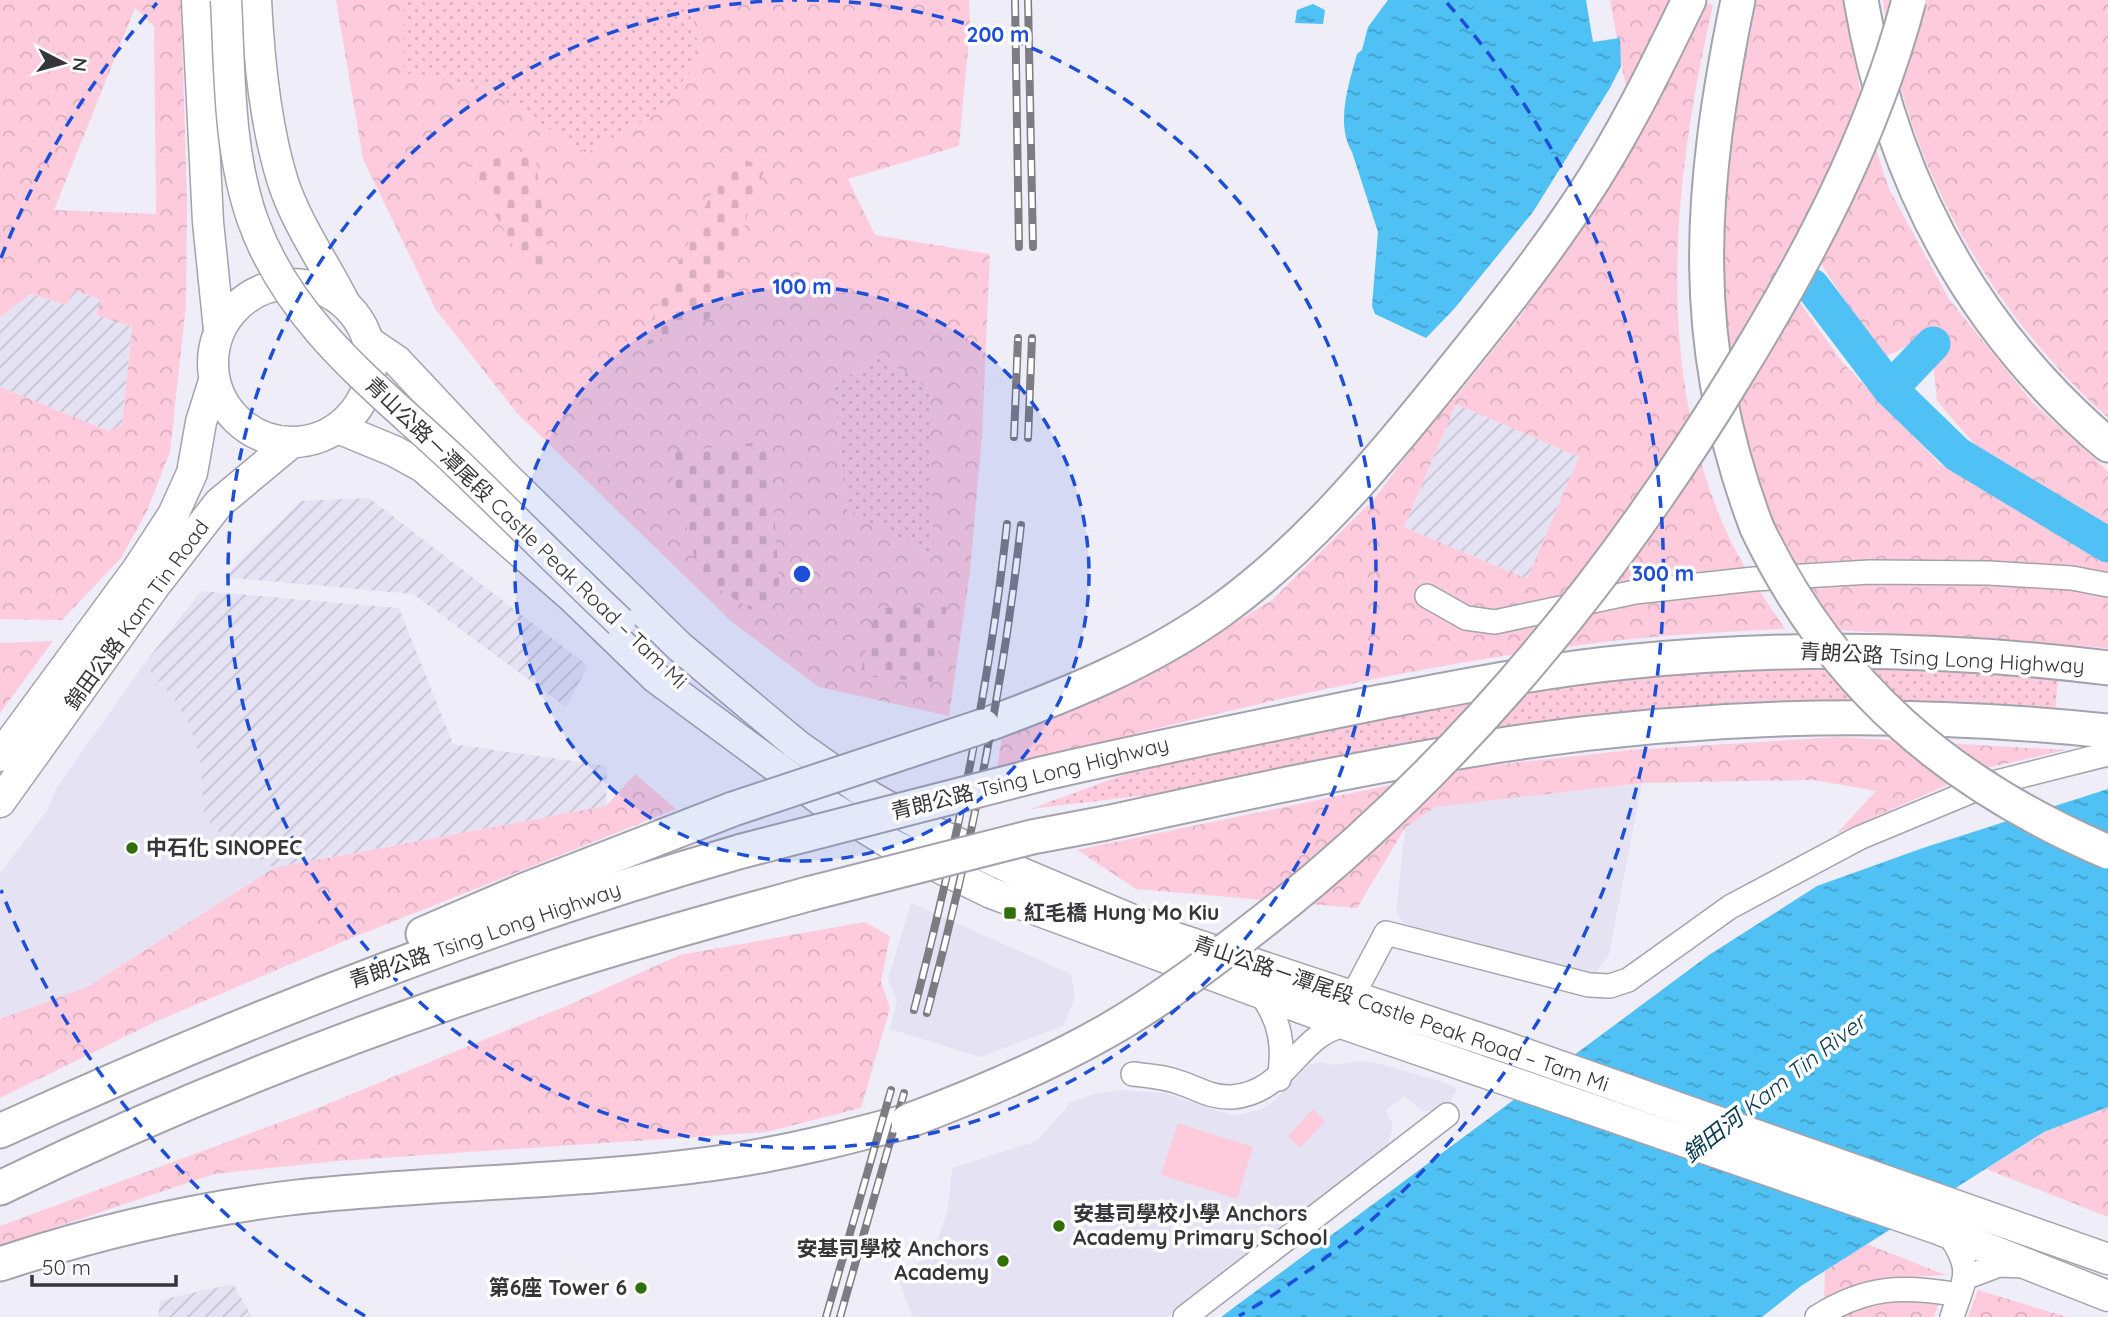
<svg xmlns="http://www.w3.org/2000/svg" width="2108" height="1317" font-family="Quicksand,'Noto Sans TC',sans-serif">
  <defs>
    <pattern id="industrial-furrows" width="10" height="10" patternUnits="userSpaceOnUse" patternTransform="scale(1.75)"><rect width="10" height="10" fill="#e5e2f3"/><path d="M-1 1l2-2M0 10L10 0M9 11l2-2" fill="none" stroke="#c5c2d1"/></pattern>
    <pattern id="grass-dots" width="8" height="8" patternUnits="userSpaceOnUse" patternTransform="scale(1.75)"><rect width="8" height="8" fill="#fdcbdc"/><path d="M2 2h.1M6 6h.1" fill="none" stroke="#d9afbe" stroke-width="1.8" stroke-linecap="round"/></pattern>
    <pattern id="forest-crowns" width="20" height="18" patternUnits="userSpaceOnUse" patternTransform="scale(1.75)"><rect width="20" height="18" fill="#fdcbdc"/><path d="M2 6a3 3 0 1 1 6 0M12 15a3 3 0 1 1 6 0" fill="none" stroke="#d9afbe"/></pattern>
    <pattern id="cemetery-stones" width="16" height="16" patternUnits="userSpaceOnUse" patternTransform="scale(1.75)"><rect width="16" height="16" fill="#fdcbdc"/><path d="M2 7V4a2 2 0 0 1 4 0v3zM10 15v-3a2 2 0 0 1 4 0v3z" fill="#d9afbe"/></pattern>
    <pattern id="water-ripples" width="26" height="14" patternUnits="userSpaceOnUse" patternTransform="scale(1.75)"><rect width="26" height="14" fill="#4fc1f4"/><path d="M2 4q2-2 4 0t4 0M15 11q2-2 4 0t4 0" fill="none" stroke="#429ec7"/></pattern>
  </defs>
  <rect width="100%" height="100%" fill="#efedf7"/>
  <g fill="#e5e2f3">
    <polygon points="144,664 173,697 189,724 200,757 204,815 215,829 274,868 87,987 0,1019 0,874 48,809 57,787"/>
    <polygon points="1642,783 1609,954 1596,973 1562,968 1404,924 1396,911 1405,828 1435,807"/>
    <polygon points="911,903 1071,974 1075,997 1063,1026 980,1057 890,1029 897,1002 888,979"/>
    <polygon points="1360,1061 1373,1062 1443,1082 1457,1089 1449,1104 1434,1111 1422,1111 1405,1096 1386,1110 1393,1126 1387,1149 1167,1317 913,1317 896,1274 932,1255 948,1210 952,1168 1037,1141 1071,1102 1094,1094 1121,1090 1164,1093 1234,1116 1261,1109 1272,1103 1308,1065 1320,1062 1334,1065"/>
  </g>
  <g fill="url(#industrial-furrows)">
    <polygon points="73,290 101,300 97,315 132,327 122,425 109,431 0,387 0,317 31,294 66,305"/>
    <polygon points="1456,404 1579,457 1527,579 1404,527"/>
    <polygon points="369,498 588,666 566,707 413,594 224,577 301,501"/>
    <polygon points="201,591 399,608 453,744 607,766 606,806 274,868 215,829 204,815 200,757 189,724 173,697 144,664"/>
    <polygon points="233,1284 252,1317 158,1317 160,1300"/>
  </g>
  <g fill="url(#grass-dots)">
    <polygon points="403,0 689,0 701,58 658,113 586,153 481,86 402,73"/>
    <polygon points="881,353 929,390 935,557 846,510 834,386"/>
    <polygon points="1829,664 1932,668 2058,681 2055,713 1363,753 1172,792 1030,809 1164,760 1538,689 1686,672"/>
  </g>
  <g fill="url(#forest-crowns)" fill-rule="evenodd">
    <path d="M0,0H181L187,201L186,305L170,452L147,511L121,558L62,620L0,619V387L109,431L122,425L132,327L96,315L101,300L74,290L67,305L31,294L0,317ZM135,8L154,26L156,214L54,210Z"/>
    <path d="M336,0H403V73L481,86L586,153L658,113L701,58L689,0H969L970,29L959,146L848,179L875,235L990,254L982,435L970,571L949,716L819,687L731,621L516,412L436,310L363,159ZM881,353L929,390L934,557L846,509L834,386Z"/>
    <polygon points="1610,0 1669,0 1626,88"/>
    <polygon points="1757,0 1843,0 1866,120 1889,189 1949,299 2032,402 2108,471 2108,530 1985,456 1937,401 1933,361 1949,347 1938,332 1882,358 1808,244 1776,269 1842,362 1940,464 2108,561 2108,648 1838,630 1788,554 1748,466 1723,369 1723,169"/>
    <path d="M1883,0H2108V418C1988,309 1904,162 1883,0Z"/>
    <path d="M1701,2L1713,5C1676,168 1655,343 1715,504C1731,549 1758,589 1785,629C1720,632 1654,635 1589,644C1388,669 1192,718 997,770L1002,736L1182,655L1272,600L1375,498L1450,397L1453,400L1520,317L1581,228ZM1456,404L1579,457L1527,579L1404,527Z"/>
    <polygon points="53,641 0,713 0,643"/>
    <polygon points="1838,737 2066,750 1986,768 1836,834 1876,791 1814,780 1642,783 1435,807 1405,828 1357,908 1136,889 1077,850 1477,767 1631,750"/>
    <polygon points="635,774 676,809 342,942 153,1023 0,1098 0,1019 87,987 274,868 606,806"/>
    <polygon points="865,922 890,936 881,982 890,1008 861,1108 766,1132 337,1161 214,1174 0,1246 0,1226 308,1112 573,1003 680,955"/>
    <polygon points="2108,1107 2108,1217 1986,1169 2044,1132"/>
    <path d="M1867,1244L1946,1275C1897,1277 1869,1282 1824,1302L1825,1271Z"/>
    <polygon points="1978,1290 2067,1317 1968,1317"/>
    <polygon points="1904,1300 1938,1305 1934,1317 1841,1317 1869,1305"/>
  </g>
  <g fill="url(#cemetery-stones)">
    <polygon points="534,149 550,268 530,273 466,166"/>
    <polygon points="730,154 765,168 709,319 638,349"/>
    <polygon points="769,441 780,594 752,610 700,577 667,453"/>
    <polygon points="947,607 932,682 860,676 876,608"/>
  </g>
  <g fill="#fdcbdc">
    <polygon points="1313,1109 1325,1121 1300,1148 1288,1136"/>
    <polygon points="1178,1123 1253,1147 1237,1199 1161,1175"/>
  </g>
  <g fill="url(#water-ripples)">
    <path d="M1388,0H1586L1593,42L1620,38L1621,66L1610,88L1533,212L1454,309L1426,338L1375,314L1372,306L1378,232L1352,152C1335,123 1349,84 1357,54L1362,50L1368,27Z"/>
    <polygon points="1313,4 1325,10 1323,24 1295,23 1297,10"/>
    <polygon points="2108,789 2108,1107 2044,1132 1801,1286 1762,1317 1221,1317 1709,955 1817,886 1923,848"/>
  </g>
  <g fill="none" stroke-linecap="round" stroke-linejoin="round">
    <g stroke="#4fc1f4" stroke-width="35">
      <polyline points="1812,286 1890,389 1957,454 2108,545"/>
      <polyline points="1890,389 1933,344"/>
    </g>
    <defs>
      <g id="minor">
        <polyline points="1427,596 1466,618 1495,622 1635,592 1754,579 1870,572 1989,573 2072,578 2108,585"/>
        <path d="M1260,993C1280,1019 1285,1046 1279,1079"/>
        <polyline points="1353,995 1386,933 1589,985 1610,986 1628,980 1730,907 1859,838 1989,784 2108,754"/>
        <path d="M1133,1074C1150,1076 1166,1077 1181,1083C1199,1089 1212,1098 1232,1097C1290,1092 1297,1032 1347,1025"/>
        <path d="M1948,1233C1974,1271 1965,1277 1952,1317"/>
        <polyline points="1967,1277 1999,1265 2024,1266"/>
        <polyline points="1185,1317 1447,1115"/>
        <path d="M1817,1317C1866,1286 1903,1285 1959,1295"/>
      </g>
      <g id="major">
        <polyline points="197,0 208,222 219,330"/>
        <path d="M256,0C259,60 265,125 283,182C297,225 324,262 344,302"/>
        <circle cx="292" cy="363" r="79"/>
        <polyline points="369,342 397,361 503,474 680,647 797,745 871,797 928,829 1012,869 1173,937 1500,1045 2108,1259"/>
        <polyline points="338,428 394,451 423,467 572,597 656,678 829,806 891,844 991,893 1347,1025 1938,1229 2108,1296"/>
        <polyline points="0,756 137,570 173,515 192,473 201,422 214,381"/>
        <polyline points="0,802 156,584 219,503 291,443"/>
      </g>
      <g id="highway">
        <path d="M1738,0C1699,189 1687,344 1757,528"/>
        <path d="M1861,0C1891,178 1970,328 2108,445"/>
        <path d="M983,726C1067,695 1147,663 1220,611C1303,551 1370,472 1434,393C1485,330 1536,267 1581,199C1623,136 1656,68 1689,0"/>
        <path d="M1041,774C1154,748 1267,725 1380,702C1461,687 1544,670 1626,662C1786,646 1949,648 2108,668"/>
        <path d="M1106,823C1237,794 1368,766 1501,745C1700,714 1907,710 2108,731"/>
        <polyline points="423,934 525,890 733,809"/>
        <path d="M0,1131C241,1021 487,924 742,851"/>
        <path d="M0,1188C177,1102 363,1029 549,969C635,941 722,918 808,894"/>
        <path d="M0,1264C94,1233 191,1210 289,1198C431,1182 575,1183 717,1163C782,1154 845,1138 908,1121"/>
      </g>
    </defs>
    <use href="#minor" stroke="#a4a3ac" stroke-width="26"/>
    <use href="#major" stroke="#a4a3ac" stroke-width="33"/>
    <use href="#highway" stroke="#a4a3ac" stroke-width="37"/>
    <use href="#minor" stroke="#fff" stroke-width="23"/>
    <use href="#major" stroke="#fff" stroke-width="30"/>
    <use href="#highway" stroke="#fff" stroke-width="33"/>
    <defs>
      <g id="rail">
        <polyline points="1015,0 1019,247"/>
        <polyline points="1028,0 1033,247"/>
        <polyline points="1014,437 1018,338"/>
        <polyline points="1028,438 1032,338"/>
        <path d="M914,1010C956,849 989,690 1007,524"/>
        <path d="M927,1013C970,852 1003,691 1021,525"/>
        <polyline points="826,1317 891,1090"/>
        <polyline points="840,1317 904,1093"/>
      </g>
    </defs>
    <use href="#rail" stroke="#7d7c82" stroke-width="8"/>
    <use href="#rail" stroke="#fff" stroke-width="5" stroke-dasharray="16" stroke-linecap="butt"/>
    <defs>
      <path id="major-bridge" d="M226,0C230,74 228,150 253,221C291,326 378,388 456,462C511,515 564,569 620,622"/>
      <g id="highway-bridge">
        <path d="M1757,528C1832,685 1949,784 2108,852"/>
        <polyline points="733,809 983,726"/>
        <polyline points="742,851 1041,774"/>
        <polyline points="808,894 1032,837 1106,823"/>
        <path d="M908,1121C977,1095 1044,1067 1107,1031C1163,999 1215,959 1266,919C1455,770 1608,585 1733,380C1807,260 1873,137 1909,0"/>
      </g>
    </defs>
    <use href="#major-bridge" stroke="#a4a3ac" stroke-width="33" stroke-linecap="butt"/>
    <use href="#highway-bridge" stroke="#a4a3ac" stroke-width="37" stroke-linecap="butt"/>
    <use href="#major-bridge" stroke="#fff" stroke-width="30"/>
    <use href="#highway-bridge" stroke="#fff" stroke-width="33"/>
  </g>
  <circle cx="802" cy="574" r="287" fill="#1d4ed8" fill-opacity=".12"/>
  <g fill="none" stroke="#1d4ed8" stroke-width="3.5" stroke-dasharray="12 9">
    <circle cx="802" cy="574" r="287"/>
    <path d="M807 0A574 574 0 1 1 797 0"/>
    <path d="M365 1316A861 861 0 0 1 1 890M1 258A861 861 0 0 1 157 3M1447 3A861 861 0 0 1 1239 1316"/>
  </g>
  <g fill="#2f6f05" stroke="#fff" stroke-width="2.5">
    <circle cx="132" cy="848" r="7"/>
    <rect x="1003" y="906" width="14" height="14" rx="3.5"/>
    <circle cx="1059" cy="1226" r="7"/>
    <circle cx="1003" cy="1261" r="7"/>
    <circle cx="641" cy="1288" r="7"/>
  </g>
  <g text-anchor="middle" stroke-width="7" stroke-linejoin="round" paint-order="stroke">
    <g font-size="21" fill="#363539" stroke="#fff">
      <text transform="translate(526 533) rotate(44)" y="7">青山公路－潭尾段 Castle Peak Road – Tam Mi</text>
      <text transform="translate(137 615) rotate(-54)" y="7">錦田公路 Kam Tin Road</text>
      <text transform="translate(1942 659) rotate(3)" y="7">青朗公路 Tsing Long Highway</text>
      <text transform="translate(1030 778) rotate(-14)" y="7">青朗公路 Tsing Long Highway</text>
      <text transform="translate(485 935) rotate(-19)" y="7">青朗公路 Tsing Long Highway</text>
      <text transform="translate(1401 1014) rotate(19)" y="7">青山公路－潭尾段 Castle Peak Road – Tam Mi</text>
    </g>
    <g font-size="21" font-weight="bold" fill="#363539" stroke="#fff" text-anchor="start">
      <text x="146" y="855">中石化 SINOPEC</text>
      <text x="1024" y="920">紅毛橋 Hung Mo Kiu</text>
      <text x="1073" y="1221">安基司學校小學 Anchors<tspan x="1073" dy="24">Academy Primary School</tspan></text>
      <text x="989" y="1256" text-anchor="end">安基司學校 Anchors<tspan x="989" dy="24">Academy</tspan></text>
      <text x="627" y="1295" text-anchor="end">第6座 Tower 6</text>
    </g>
    <g font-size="23" font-style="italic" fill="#073a4f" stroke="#fff">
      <text transform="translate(1774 1088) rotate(-38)" y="8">錦田河 Kam Tin River</text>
    </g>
  </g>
  <circle cx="802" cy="574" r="10" fill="#1d4ed8" stroke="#fff" stroke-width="3.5"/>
  <g font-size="21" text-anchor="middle" font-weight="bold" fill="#1d4ed8" stroke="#fff" stroke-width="7" stroke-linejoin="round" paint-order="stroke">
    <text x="998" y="42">200 m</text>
    <text x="802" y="294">100 m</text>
    <text x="1663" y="581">300 m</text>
  </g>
  <g transform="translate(63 63) rotate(96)" stroke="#ffffff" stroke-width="5" paint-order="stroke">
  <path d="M0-5L12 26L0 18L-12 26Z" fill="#363539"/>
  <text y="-10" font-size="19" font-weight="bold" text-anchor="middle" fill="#363539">N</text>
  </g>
  <path d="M32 1275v10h144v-10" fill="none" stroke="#363539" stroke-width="3.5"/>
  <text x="42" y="1275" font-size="21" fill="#363539" stroke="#ffffff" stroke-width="5" paint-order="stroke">50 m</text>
</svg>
